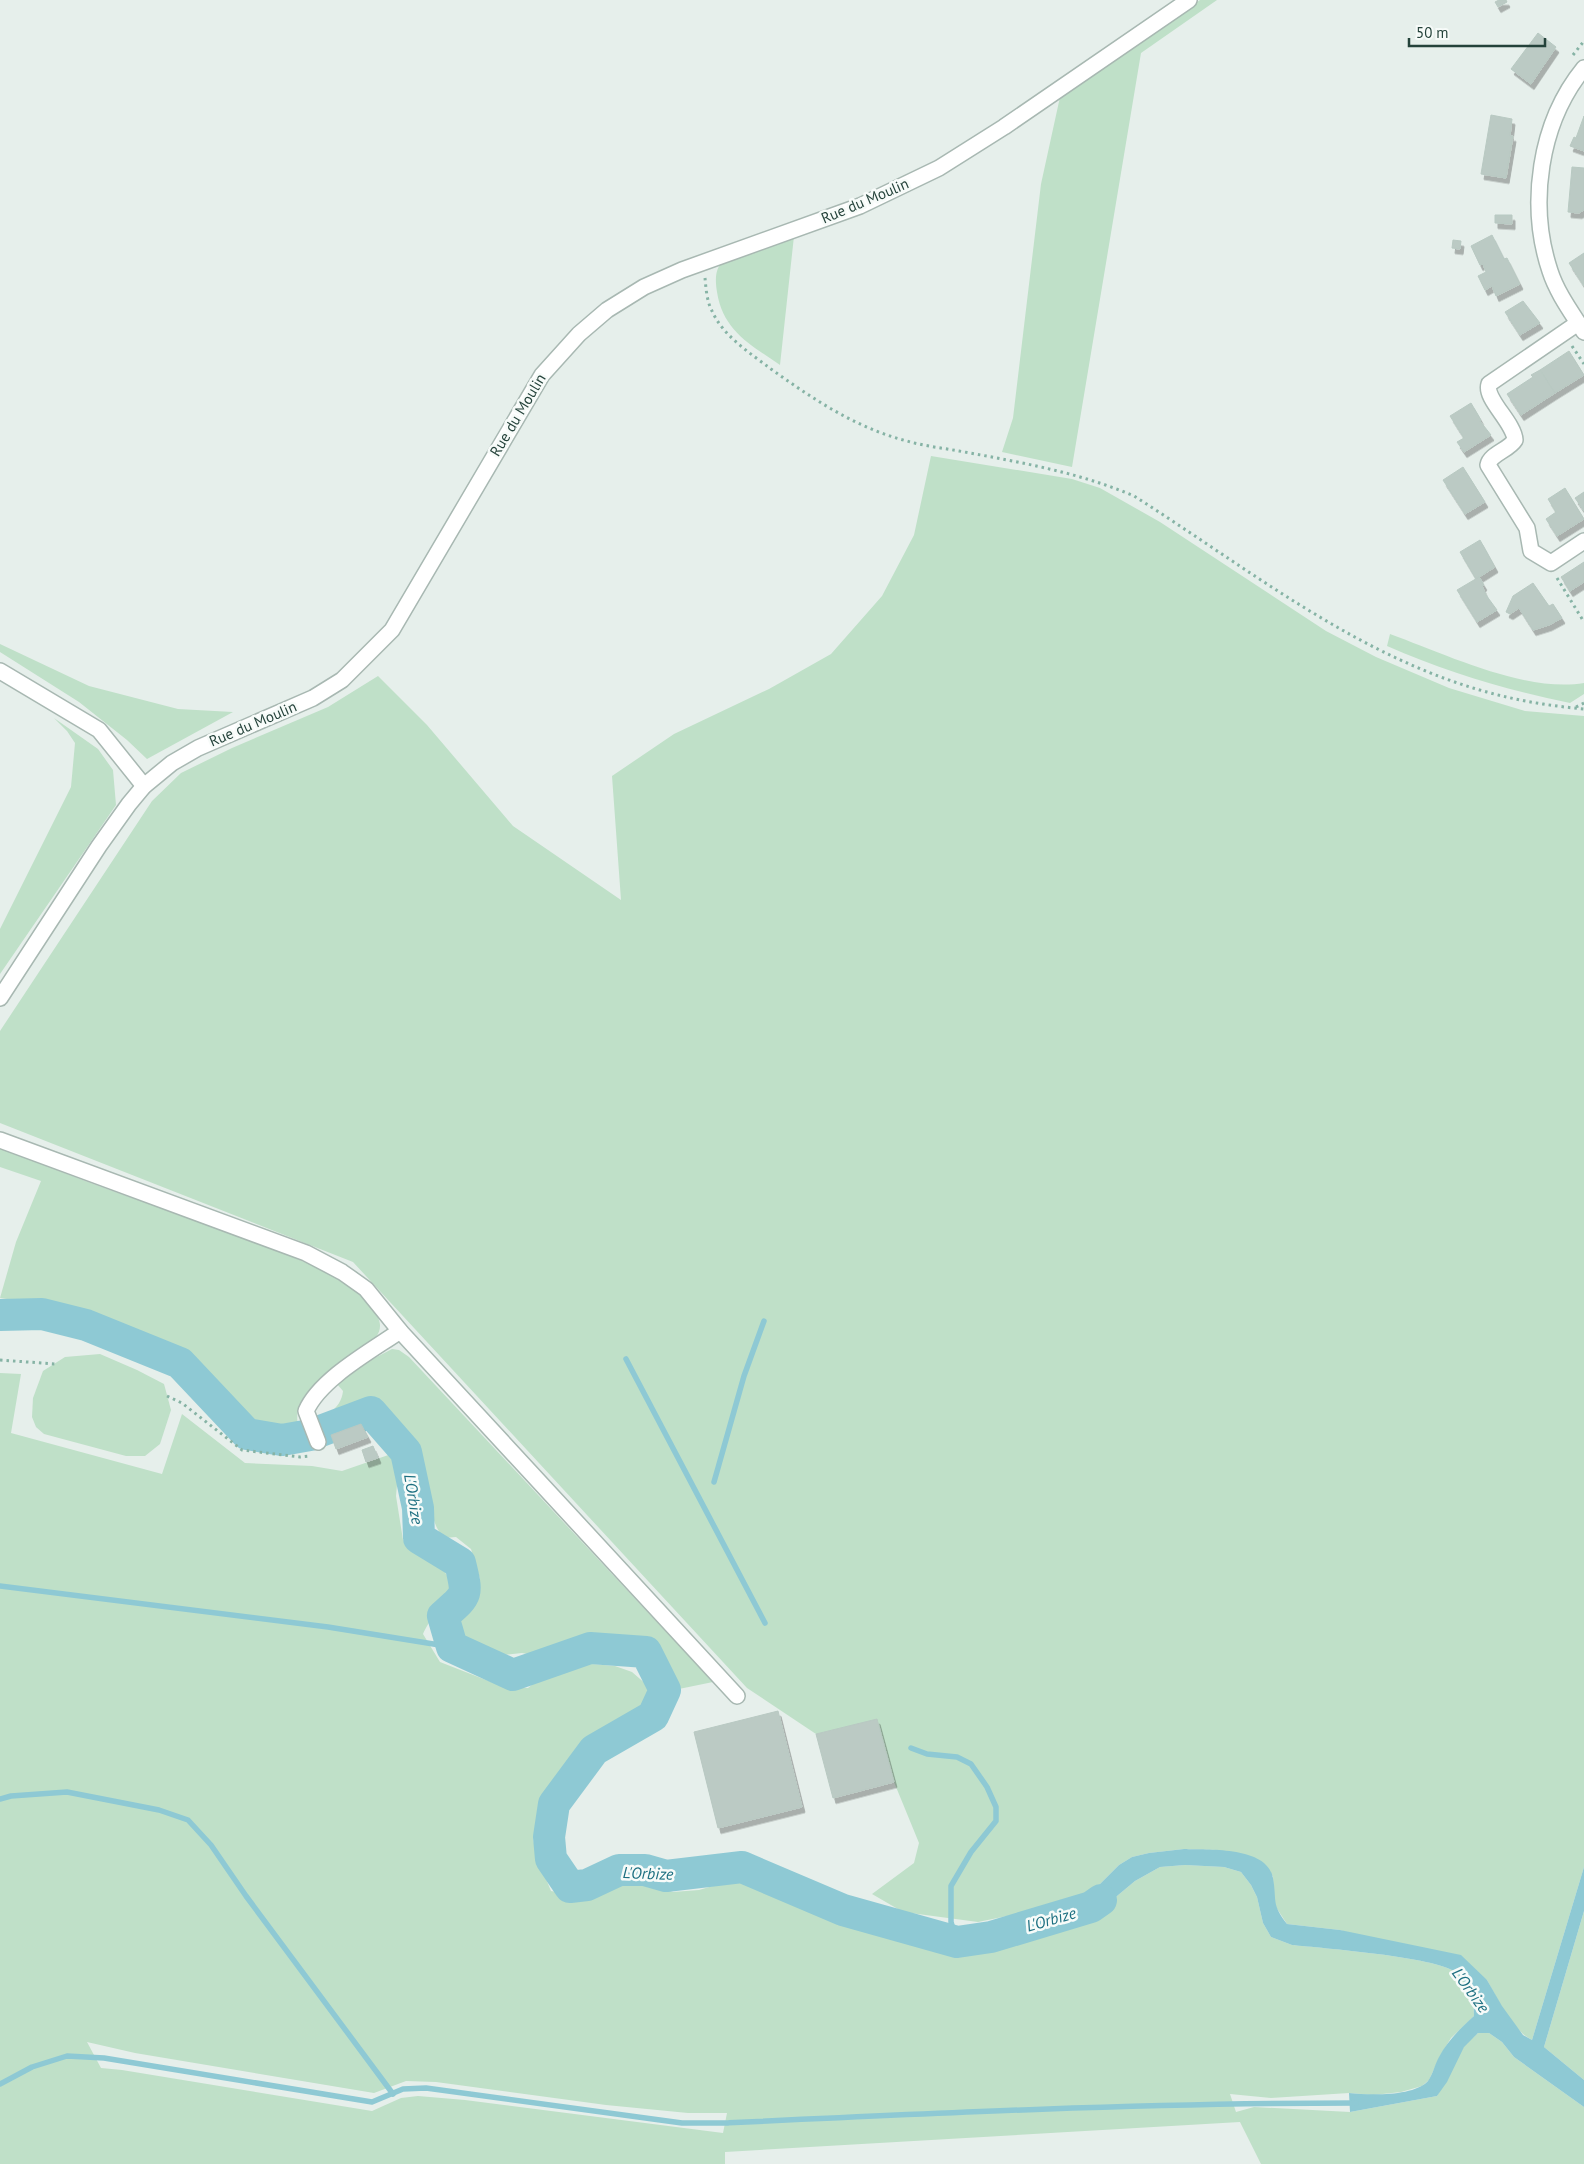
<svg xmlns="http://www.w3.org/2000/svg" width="1584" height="2164" font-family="'PT Sans',sans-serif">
  <defs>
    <filter id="shadow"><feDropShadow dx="3" dy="5.5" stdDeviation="0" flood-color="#0004"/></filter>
  </defs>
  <rect width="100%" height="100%" fill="#e6efeb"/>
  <g fill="#bfe0c8" fill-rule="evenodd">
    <polygon points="1200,0 1217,0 1141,53 1072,467 1002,452 1013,418 1041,184 1060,97"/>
    <path d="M794,236L780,365C751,345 723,331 717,292C715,279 715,270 723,260Z"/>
    <path d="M931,456L1072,479L1100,488L1160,522L1326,631L1376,657L1449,688L1525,711L1584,716V1867L1532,2040C1511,2029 1499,2001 1487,1980L1340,1930L1287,1924L1274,1904L1273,1876L1218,1850L1184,1849L1149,1853L1132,1857L1119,1865L1088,1896L1060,1905L978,1922L903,1912L872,1894L914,1863L919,1843L894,1782L877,1720L816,1734L747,1688L353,1262L0,1123V1031L152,801L181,773L232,748L328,707L378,676L427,725L513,826L621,900L612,776L674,734L769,689L831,654L882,596L914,535Z"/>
    <path d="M1390,634C1445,654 1526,693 1584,683V694L1570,703C1507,690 1446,672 1387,646Z"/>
    <polygon points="0,644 89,686 178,709 233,712 147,759 127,740 79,702 0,652"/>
    <polygon points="54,718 98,749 113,770 116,805 0,974 0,929 71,787 75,743 67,731"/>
    <path d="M0,1147C74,1179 152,1204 228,1233C269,1248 312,1262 350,1285C360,1291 381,1314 380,1326C380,1357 288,1376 298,1426L279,1431L252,1423L188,1356L100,1321L56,1306L0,1298L16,1242L41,1181L0,1167Z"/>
    <path d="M392,1349L399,1350L409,1357L713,1682L674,1690L658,1653L648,1640L599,1634L544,1657L522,1653L504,1655L478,1648L458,1637L451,1623L477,1593L480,1579L471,1549L456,1537L444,1538C434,1527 432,1514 428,1500C416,1464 405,1430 376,1406L333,1420L329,1414C337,1407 342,1401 343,1391L337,1384L371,1360Z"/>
    <polygon points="100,1354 137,1370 164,1384 171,1410 160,1444 145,1456 126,1456 44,1434 36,1427 32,1417 33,1398 43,1371 65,1357"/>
    <path d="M0,1373L21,1374L11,1433L162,1474L182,1414L245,1463L312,1466L342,1471L400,1451L396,1496L403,1540C425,1555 467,1574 443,1605C434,1617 430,1619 423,1634L440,1662L504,1687L528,1688L544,1675L572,1666L591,1664L615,1666L632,1672L647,1685L650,1696L643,1714L588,1745L554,1790L533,1838L536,1855L551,1891L584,1897L625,1878L635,1879L673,1892L699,1890L740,1878H751L870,1923L966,1951L1027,1938L1093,1916L1135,1881L1160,1867L1185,1865L1224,1867L1241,1872L1251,1885L1257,1897L1263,1923L1271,1937L1292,1945C1321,1948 1437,1957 1455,1972C1470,1984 1474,1997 1474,2016L1451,2038L1440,2056L1429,2080L1422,2086L1401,2092L1373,2095L1349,2093L1271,2098L1230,2094L1236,2112L1254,2107L1350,2112L1437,2096L1464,2046L1478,2033H1489L1502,2042L1514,2057L1584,2107V2164H1261L1240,2122L725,2152V2164H0ZM87,2042L135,2053L374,2093L406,2081L436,2082L606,2105L688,2113H727L723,2133L465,2100L418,2096L401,2098L372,2111L122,2070L101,2068Z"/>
    <polygon points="1584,1911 1584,2080 1544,2047"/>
  </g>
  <path fill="#8ec9d4" d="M1184,1849C1208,1850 1267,1846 1273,1878C1277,1901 1271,1904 1287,1924L1340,1930L1461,1955L1487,1980L1502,2006L1523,2035L1532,2040L1584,1867V1911L1544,2047L1584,2080V2107L1514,2057L1502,2042L1489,2033H1478L1464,2047L1447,2082L1437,2096L1350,2112L1349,2093C1369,2095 1413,2097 1428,2081C1433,2074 1435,2064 1439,2057C1448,2040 1461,2028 1474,2016C1474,1997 1470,1984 1455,1972C1437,1957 1321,1948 1292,1945L1271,1937L1263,1923L1257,1897L1251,1885L1241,1872L1224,1867L1185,1865L1160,1867L1135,1881L1093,1916L1060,1927V1905L1088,1896L1119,1865L1132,1857L1149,1853Z"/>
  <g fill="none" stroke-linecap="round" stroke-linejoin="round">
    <g stroke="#8ec9d4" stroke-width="5.5">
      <polyline points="626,1359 765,1623"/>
      <polyline points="714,1482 744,1376 764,1321"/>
      <polyline points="0,1586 328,1627 452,1647"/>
      <polyline points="911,1748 927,1754 957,1757 971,1764 987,1787 996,1807 996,1821 971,1852 951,1886 951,1922 957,1942"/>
      <polyline points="0,1799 11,1796 67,1792 159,1810 188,1820 211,1845 246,1896 393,2094"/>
      <path d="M0,2084L32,2067L67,2056L104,2058L372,2102L403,2089L426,2088L682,2123H726C936,2113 1145,2103 1356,2103"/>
    </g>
    <path stroke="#8ec9d4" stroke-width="32" d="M0,1315L42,1314L86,1325L180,1363L247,1434L282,1440L310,1435L371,1412L406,1452L418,1508L419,1538L460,1563C468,1596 468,1594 443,1616L452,1647L513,1675L590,1648L646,1652L665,1690L653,1716L594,1750L554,1804L549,1837L551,1859L570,1887L587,1885L619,1870H645L666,1876L742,1867L843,1910L957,1942L991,1937L1091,1907L1101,1900"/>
  </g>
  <g fill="#bbcac4" stroke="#b8c9c2" filter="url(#shadow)">
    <polygon points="1499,0 1506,0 1507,2 1498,7 1495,2"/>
    <polygon points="1538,33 1556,47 1531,84 1511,69"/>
    <polygon points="1491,115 1512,119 1510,136 1513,136 1506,178 1481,174"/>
    <polygon points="1584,116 1584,151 1570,146 1574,137 1576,138"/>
    <polygon points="1572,167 1584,168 1584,210 1579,213 1568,212"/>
    <polygon points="1495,215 1512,215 1512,224 1495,223"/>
    <polygon points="1492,235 1504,259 1507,258 1520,284 1496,296 1492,286 1485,290 1478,276 1486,272 1483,264 1480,265 1471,246"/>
    <polygon points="1453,240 1461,241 1460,249 1452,248"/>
    <polygon points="1584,253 1584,286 1569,263"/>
    <polygon points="1523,301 1540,323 1520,335 1505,312"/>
    <polygon points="1569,351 1584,375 1555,393 1540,370"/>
    <polygon points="1540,370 1555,393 1521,415 1507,394 1533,377 1531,375"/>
    <polygon points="1471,403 1481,420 1480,421 1491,435 1464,452 1457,442 1464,438 1450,416"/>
    <polygon points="1463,467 1485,502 1465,514 1443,480"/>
    <polygon points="1565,488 1584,519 1557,536 1546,519 1556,512 1548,499"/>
    <polygon points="1584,492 1584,511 1575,498"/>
    <polygon points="1480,540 1495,567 1476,579 1460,552"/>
    <polygon points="1584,562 1584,582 1570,591 1561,577"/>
    <polygon points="1479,577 1484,585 1482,586 1486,595 1497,610 1477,622 1457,590"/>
    <polygon points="1533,583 1549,606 1553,604 1562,618 1549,625 1533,630 1519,608 1510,614 1506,612 1513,596"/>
    <polygon points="361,1424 368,1437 336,1449 331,1435"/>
    <polygon points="373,1446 378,1458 366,1462 362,1450"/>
    <polygon points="778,1711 802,1807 718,1828 694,1732"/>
    <polygon points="877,1719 894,1782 833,1798 816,1734"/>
  </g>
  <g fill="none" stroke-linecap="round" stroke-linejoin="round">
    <defs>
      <g id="street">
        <path d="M1584,68C1539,123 1528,205 1550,271C1557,293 1572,313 1584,332"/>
        <path d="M1578,323L1489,384C1484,399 1514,422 1515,440C1509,450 1490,454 1488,465L1527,528L1531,551L1551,563L1584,541"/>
        <polyline points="0,671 99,730 144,786"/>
        <polyline points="0,998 99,846 129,804 144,786 172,763 198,748 313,698 342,680 392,630 542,375 579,334 607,310 644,287 682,270 860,206 939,168 1004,127 1189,0"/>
        <polyline points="0,1140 306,1253 342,1272 366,1289 400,1331 737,1696"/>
        <path d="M318,1442L306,1411C320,1379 371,1351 400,1331"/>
      </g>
    </defs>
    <use href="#street" stroke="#a8b8b2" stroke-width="18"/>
    <g stroke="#86b3a5" stroke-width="3" stroke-dasharray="2.5 4" stroke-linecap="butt">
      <polyline points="1573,55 1584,41"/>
      <path d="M705,278C706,289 707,302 712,311C723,336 750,353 771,369C813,399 856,428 907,441C924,446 942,448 959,451C1019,462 1078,472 1134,496C1246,567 1358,657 1487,692C1519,701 1551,706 1584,709"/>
      <polyline points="1572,346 1584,364"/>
      <polyline points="1557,578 1584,622"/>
      <polyline points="1576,707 1584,703"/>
      <polyline points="0,1360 55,1364"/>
      <polyline points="167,1396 182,1403 242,1450 300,1457 310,1456"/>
    </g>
    <use href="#street" stroke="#fff" stroke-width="15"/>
  </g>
  <g text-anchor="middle" stroke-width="5" stroke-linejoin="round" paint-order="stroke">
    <g font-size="15" fill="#24423a" stroke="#f7fbf9">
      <text transform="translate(865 201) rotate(-23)" y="5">Rue du Moulin</text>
      <text transform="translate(518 415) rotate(-59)" y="5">Rue du Moulin</text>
      <text transform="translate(253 724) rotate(-23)" y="5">Rue du Moulin</text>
    </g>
    <g font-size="16" font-style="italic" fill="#1c6f80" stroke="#f7fbf9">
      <text transform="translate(414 1499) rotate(81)" y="6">L'Orbize</text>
      <text transform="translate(648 1873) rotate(2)" y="6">L'Orbize</text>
      <text transform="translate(1051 1919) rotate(-16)" y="6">L'Orbize</text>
      <text transform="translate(1471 1990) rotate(54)" y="6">L'Orbize</text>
    </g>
  </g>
  <path d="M1409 38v8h136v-8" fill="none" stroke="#24423a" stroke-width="2.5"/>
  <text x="1416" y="38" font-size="15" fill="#24423a" stroke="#f7fbf9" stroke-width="4" paint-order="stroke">50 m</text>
</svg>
